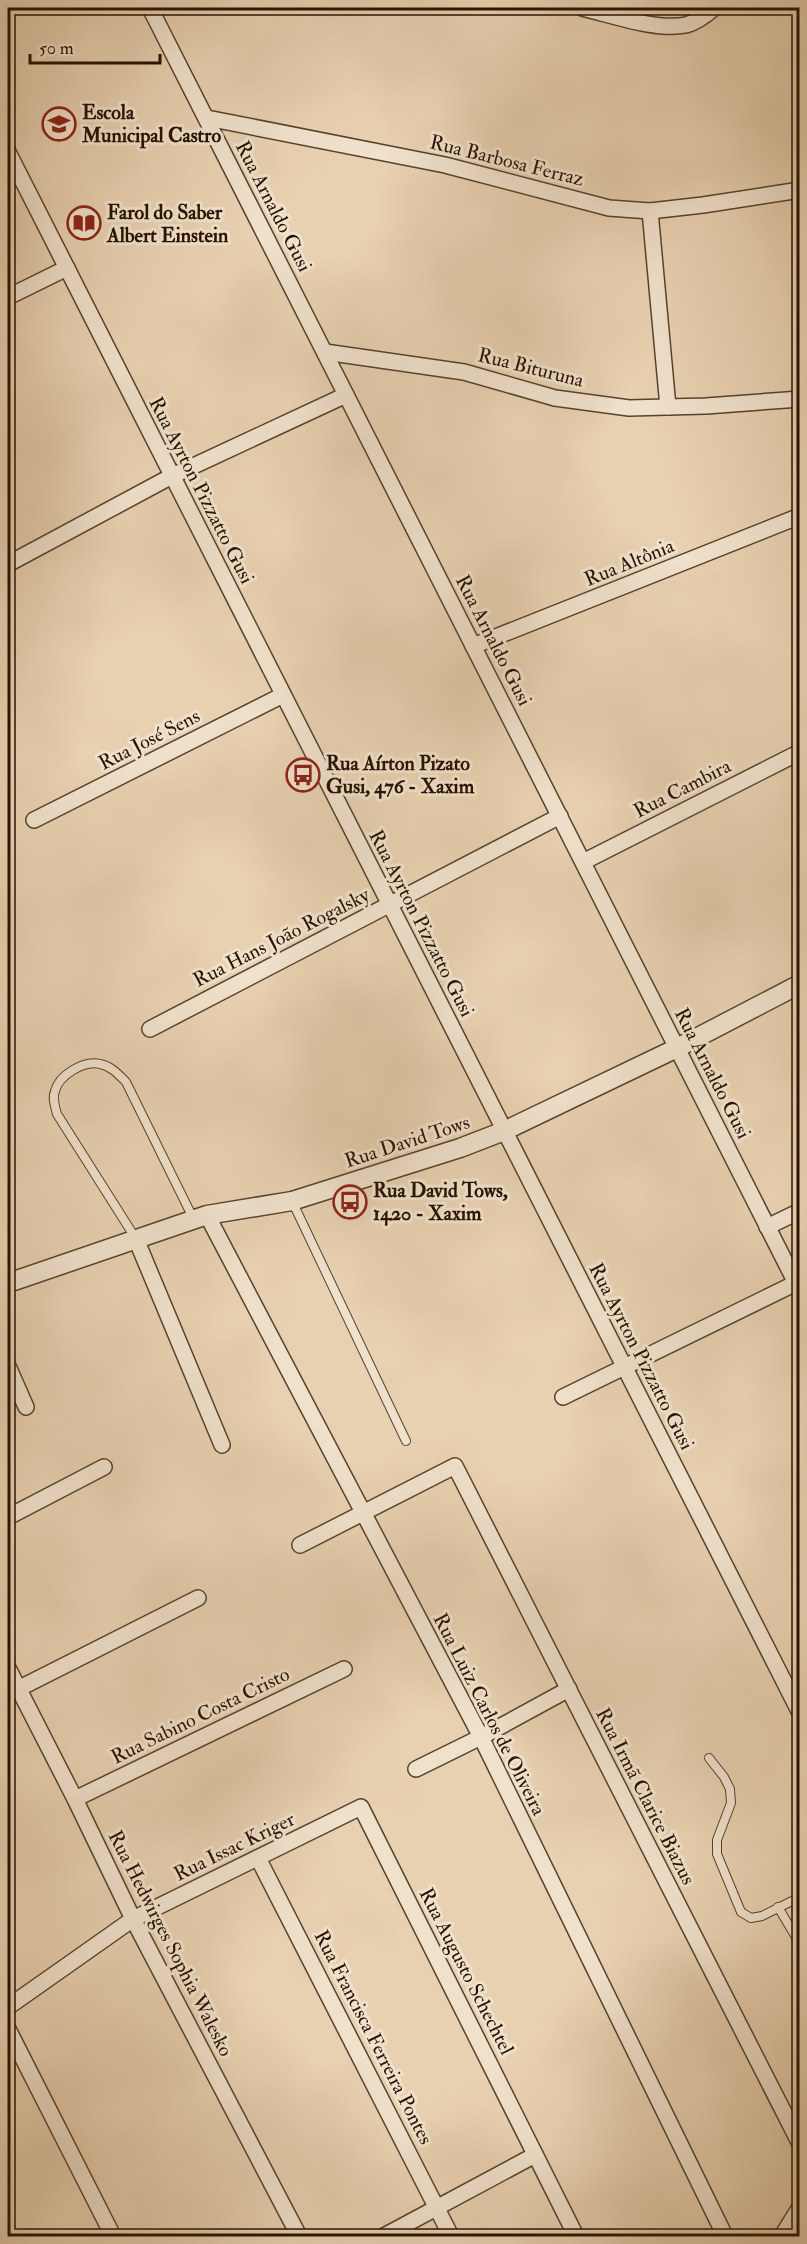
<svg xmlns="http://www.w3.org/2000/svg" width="807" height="2244" font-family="'IM FELL Double Pica',serif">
  <rect width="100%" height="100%" fill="#e8d1b1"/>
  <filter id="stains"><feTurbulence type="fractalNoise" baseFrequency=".00333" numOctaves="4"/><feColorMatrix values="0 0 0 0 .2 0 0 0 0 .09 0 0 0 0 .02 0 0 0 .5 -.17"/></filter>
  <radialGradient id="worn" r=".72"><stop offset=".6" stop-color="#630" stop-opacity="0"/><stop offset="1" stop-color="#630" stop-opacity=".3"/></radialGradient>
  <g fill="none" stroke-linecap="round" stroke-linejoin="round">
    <defs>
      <g id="service">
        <polyline points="292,1201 406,1441"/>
        <path d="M136,1239L57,1114C55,1106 52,1098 55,1091C59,1075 84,1060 100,1064C111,1066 118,1074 126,1082L193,1218"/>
        <polyline points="709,1758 724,1777 730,1789 731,1803 717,1840 717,1854 741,1912 751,1918 762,1916 800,1897"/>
        <polyline points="778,1907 800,1944"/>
      </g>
      <g id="minor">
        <polyline points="150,8 800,1291"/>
        <path d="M582,8C612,15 656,31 686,25C697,22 706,15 714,8"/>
        <polyline points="207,118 445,165 609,208 650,211 703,205 800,190"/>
        <polyline points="8,152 800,1713"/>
        <polyline points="650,211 668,407"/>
        <polyline points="8,297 67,268"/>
        <polyline points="325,352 464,372 555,398 629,408 706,406 800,399"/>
        <polyline points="8,564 172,476 346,395"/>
        <polyline points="473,646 800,516"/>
        <polyline points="34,820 283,695"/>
        <polyline points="583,862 800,752"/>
        <polyline points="150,1029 560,816"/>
        <polyline points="207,1215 481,1737 725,2236"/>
        <polyline points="767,1227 800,1211"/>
        <polyline points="136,1239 222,1445"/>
        <polyline points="8,1366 26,1407"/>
        <polyline points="563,1397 796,1283"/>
        <polyline points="8,1517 104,1467"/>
        <polyline points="300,1545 455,1466 800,2144"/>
        <polyline points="8,1668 75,1799 133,1919 299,2236"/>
        <polyline points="8,1694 198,1598"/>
        <polyline points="416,1769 481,1737 569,1689"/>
        <polyline points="75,1799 344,1669"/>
        <polyline points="258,1858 451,2236"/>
        <polyline points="8,2007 133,1919 361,1807 576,2236"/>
        <polyline points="8,2029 113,2236"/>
        <polyline points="384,2236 535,2155"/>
        <polyline points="782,2236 800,2207"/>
      </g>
      <polyline id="tertiary" points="8,1283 207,1215 292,1201 460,1148 504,1131 677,1048 800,984"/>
    </defs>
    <use href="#service" stroke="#57422c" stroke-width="10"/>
    <use href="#minor" stroke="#57422c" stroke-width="18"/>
    <use href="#tertiary" stroke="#57422c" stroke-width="21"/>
    <use href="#service" stroke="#f0e1cc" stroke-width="8"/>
    <use href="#minor" stroke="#f0e1cc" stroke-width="15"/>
    <use href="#tertiary" stroke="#f0e1cc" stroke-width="18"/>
  </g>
  <defs>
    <symbol id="school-ring" viewBox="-11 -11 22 22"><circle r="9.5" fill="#f0e1cc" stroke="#8f2418" stroke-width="1.5"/><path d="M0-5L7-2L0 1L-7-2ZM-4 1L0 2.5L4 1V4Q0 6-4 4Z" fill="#8f2418"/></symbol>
    <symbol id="library-ring" viewBox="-11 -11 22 22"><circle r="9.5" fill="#f0e1cc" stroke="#8f2418" stroke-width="1.5"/><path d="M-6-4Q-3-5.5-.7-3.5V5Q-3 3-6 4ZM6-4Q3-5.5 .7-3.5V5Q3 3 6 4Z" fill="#8f2418"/></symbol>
    <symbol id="bus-ring" viewBox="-11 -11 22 22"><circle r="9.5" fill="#f0e1cc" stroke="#8f2418" stroke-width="1.5"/><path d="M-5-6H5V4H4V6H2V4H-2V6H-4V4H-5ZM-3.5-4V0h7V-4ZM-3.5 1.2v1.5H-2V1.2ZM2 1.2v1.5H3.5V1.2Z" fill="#8f2418"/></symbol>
  </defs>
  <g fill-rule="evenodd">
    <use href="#school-ring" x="40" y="105" width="38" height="38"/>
    <use href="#library-ring" x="65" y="204" width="38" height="38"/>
    <use href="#bus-ring" x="284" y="756" width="38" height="38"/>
    <use href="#bus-ring" x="331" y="1183" width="38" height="38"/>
  </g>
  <g text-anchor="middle" stroke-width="6" stroke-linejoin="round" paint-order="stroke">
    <g font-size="20" font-weight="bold" fill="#271200" stroke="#f0e1cc" text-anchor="start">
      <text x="82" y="119">Escola<tspan x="82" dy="23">Municipal Castro</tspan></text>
      <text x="107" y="219">Farol do Saber<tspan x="107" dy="23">Albert Einstein</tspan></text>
      <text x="326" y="770">Rua Aírton Pizato<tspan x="326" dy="23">Gusi, 476 - Xaxim</tspan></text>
      <text x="373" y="1197">Rua David Tows,<tspan x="373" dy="23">1420 - Xaxim</tspan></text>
    </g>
    <g font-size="20" fill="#271200" stroke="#f0e1cc">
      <text transform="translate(507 160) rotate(14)" y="7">Rua Barbosa Ferraz</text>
      <text transform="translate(274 206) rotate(63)" y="7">Rua Arnaldo Gusi</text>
      <text transform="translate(531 367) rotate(14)" y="7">Rua Bituruna</text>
      <text transform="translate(202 490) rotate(63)" y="7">Rua Ayrton Pizzatto Gusi</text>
      <text transform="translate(629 562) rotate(-22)" y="7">Rua Altônia</text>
      <text transform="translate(494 640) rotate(63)" y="7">Rua Arnaldo Gusi</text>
      <text transform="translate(149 739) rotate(-27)" y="7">Rua José Sens</text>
      <text transform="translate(682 788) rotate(-27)" y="7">Rua Cambira</text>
      <text transform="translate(422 923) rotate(63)" y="7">Rua Ayrton Pizzatto Gusi</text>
      <text transform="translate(281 937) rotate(-27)" y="7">Rua Hans João Rogalsky</text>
      <text transform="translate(713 1073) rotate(63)" y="7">Rua Arnaldo Gusi</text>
      <text transform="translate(407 1141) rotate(-18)" y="7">Rua David Tows</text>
      <text transform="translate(642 1356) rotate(63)" y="7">Rua Ayrton Pizzatto Gusi</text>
      <text transform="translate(490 1714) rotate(63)" y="7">Rua Luiz Carlos de Oliveira</text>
      <text transform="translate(200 1715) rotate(-26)" y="7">Rua Sabino Costa Cristo</text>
      <text transform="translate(646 1796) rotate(63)" y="7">Rua Irmã Clarice Biazus</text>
      <text transform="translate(234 1846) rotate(-26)" y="7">Rua Issac Kriger</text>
      <text transform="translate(171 1943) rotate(63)" y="7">Rua Hedwirges Sophia Walesko</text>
      <text transform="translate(467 1971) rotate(63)" y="7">Rua Augusto Schechtel</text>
      <text transform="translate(374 2037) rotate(63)" y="7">Rua Francisca Ferreira Pontes</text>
    </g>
  </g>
  <rect width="807" height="2244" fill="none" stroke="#e8d1b1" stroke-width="30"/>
  <rect x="9" y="9" width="789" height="2226" fill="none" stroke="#271200" stroke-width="3"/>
  <rect x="15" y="15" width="777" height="2214" fill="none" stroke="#271200" stroke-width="1.5"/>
  <path d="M30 54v9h130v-9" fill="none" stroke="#271200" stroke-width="3"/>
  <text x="39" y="54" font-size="18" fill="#271200" stroke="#f0e1cc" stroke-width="4.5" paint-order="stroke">50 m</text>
  <rect width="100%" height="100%" filter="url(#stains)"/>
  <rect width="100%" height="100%" fill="url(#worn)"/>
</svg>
